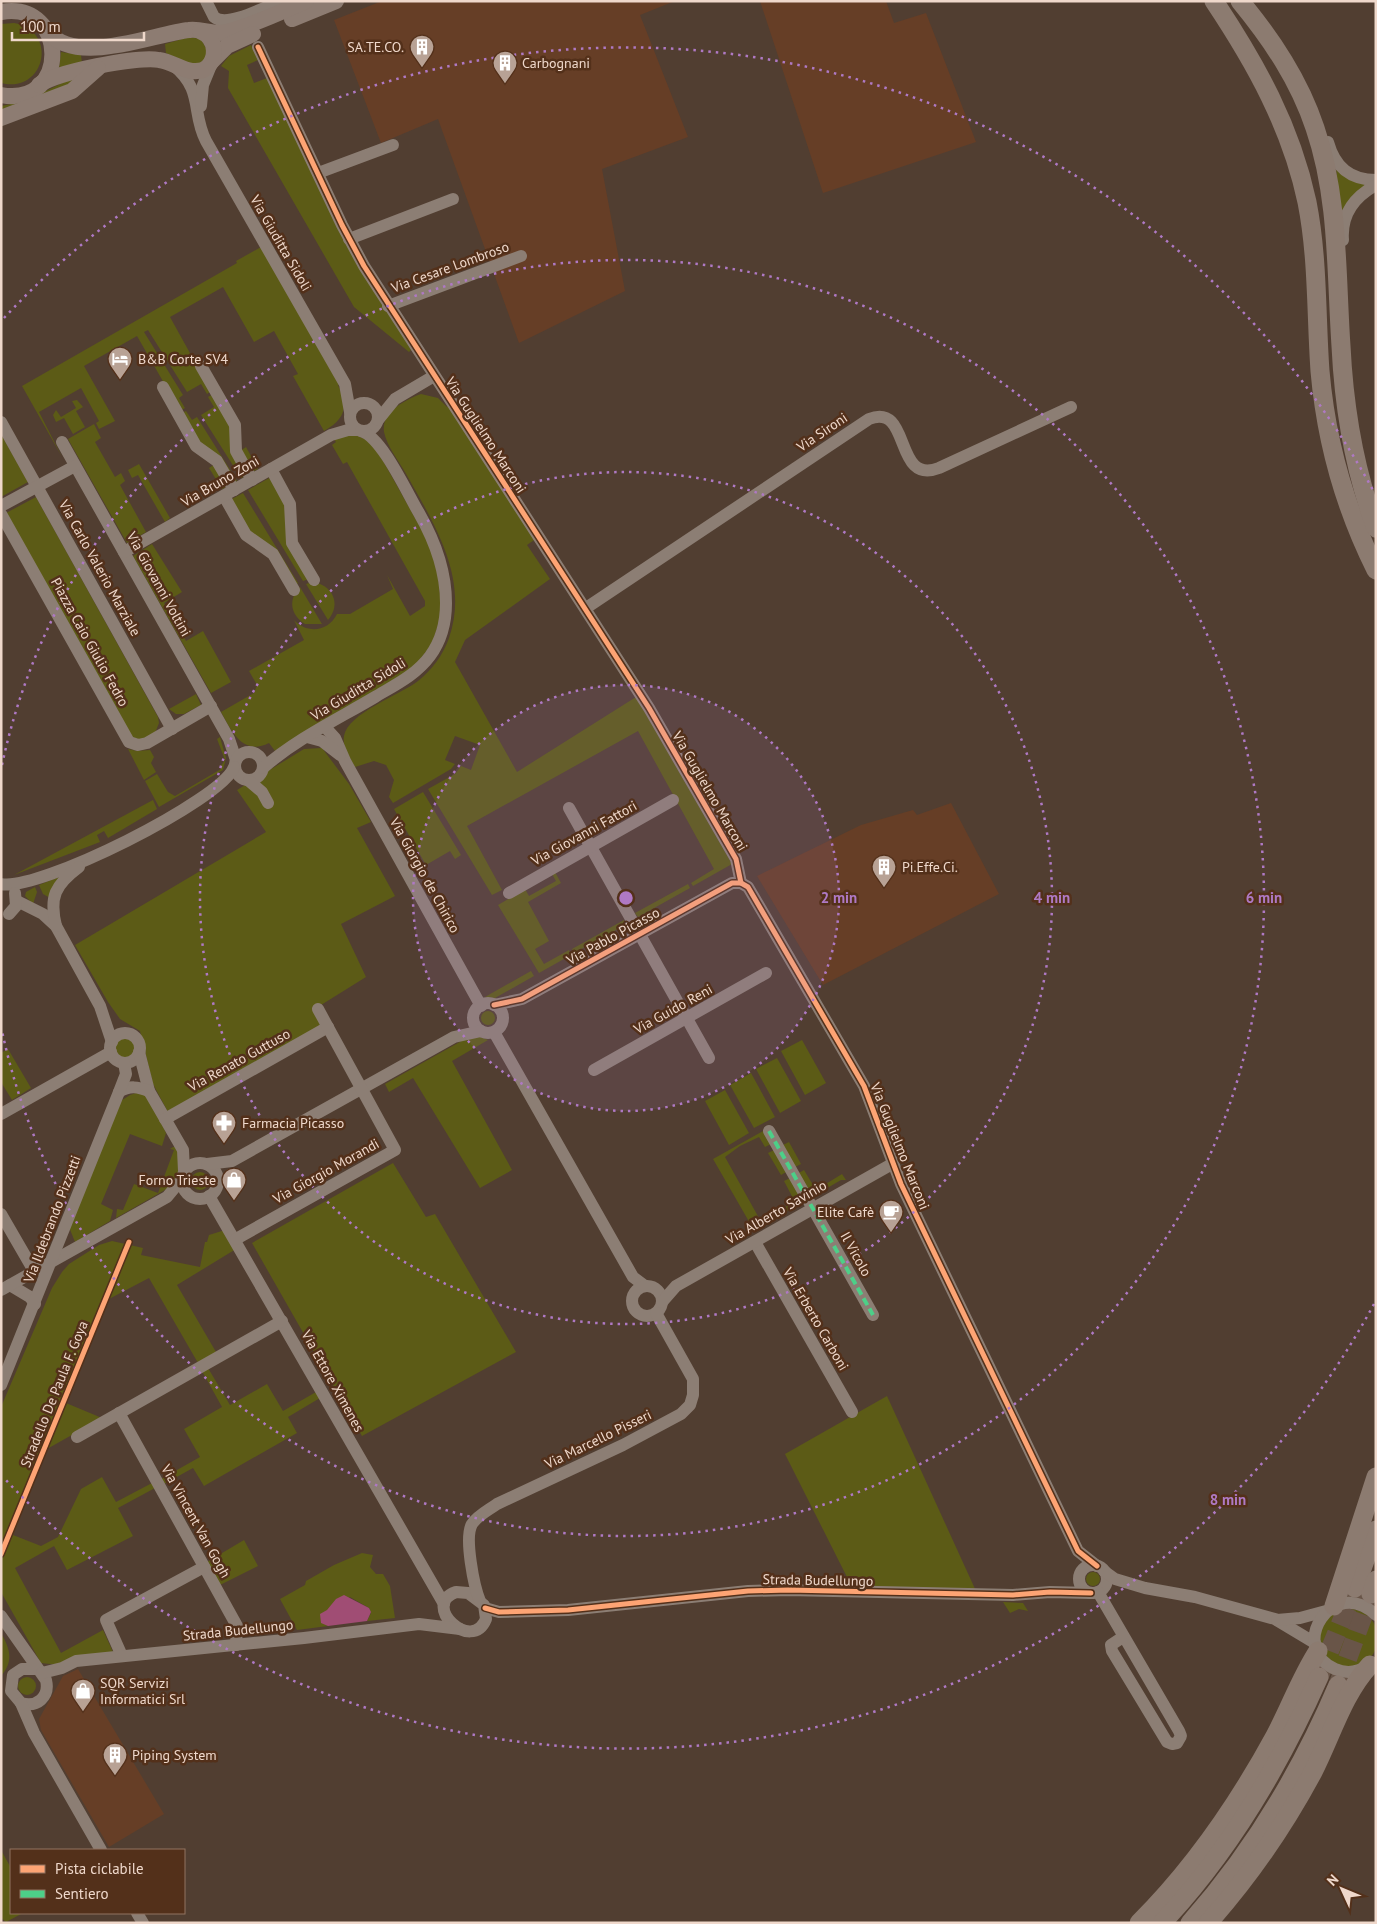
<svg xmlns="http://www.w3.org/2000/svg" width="1377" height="1924" font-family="'PT Sans',sans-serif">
  <rect width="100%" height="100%" fill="#513e31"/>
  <g fill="#663e26">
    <polygon points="382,1 675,1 640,15 688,137 602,169 625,291 519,343 438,119 381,143 334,20"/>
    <polygon points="760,1 886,1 894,23 926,13 976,142 823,193"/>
    <polygon points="951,803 999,894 823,985 757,876 861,825 913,810 917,815"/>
    <polygon points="78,1669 164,1814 109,1847 41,1730 39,1719 63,1676"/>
  </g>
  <g fill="#5c5b16">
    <path d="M14,23C59,31 45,94 1,83V24Z"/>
    <polygon points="189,37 201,39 207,50 205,60 194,66 166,53 165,44"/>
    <polygon points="251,45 258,60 247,65 254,83 267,78 411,350 409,352 354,307 228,88 229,71 221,66 229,56"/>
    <polygon points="61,52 81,55 82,63 59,68"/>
    <polygon points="68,80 79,80 1,115 1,106 26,101"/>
    <polygon points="1336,169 1366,184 1341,212"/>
    <path d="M261,247L340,384L338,385C349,407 345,419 324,431L293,376L298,374L274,331L254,342L223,287L170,317L211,391L207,394L201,384L187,392L148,330L144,332L183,395L179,398L185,408L180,411L137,336L84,366L115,421L99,429L96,423L99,421L81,388L39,412L62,457L22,386L237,263L236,261Z"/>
    <polygon points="213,394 231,426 246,476 241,478 201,415 214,407 208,397"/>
    <path d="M421,394L438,398L447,407L449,406L537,538L527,545L550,579L465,640L455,662L517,772L636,697L732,864L693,886L691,883L714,869L638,731L467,826L502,890L492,895L428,789L455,774L461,766L471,770L480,745L455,736L445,760L455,764L451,769L393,803L389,797L394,780L386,765L374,761L355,767C350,758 342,747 344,736C348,713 400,695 418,681C432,670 443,655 449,638C470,578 433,522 405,472C398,460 387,446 384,432C381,412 405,400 421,394Z"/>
    <polygon points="77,400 83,407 76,411 85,427 73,434 64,418 56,422 53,415 56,410 61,417 76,408 72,401"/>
    <polygon points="186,411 192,420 197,417 237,481 233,483 199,444 182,413"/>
    <polygon points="94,424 101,438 95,442 115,477 121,473 125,481 120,485 146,532 127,543 68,439"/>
    <path d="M352,433L373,443L428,541L439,576L441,615L432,644L413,668L275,751L269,743C243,756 232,732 221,712L254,693L257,685L249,671L304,640L294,620C307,634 328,632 337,614H350L393,589L387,575L410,616L425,606V601L347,462L343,464L332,445L336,442L334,439Z"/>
    <polygon points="1,434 28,482 1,497"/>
    <polygon points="246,447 258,469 252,472 240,451"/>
    <polygon points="139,464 170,518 165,522 138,475 132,478 128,470"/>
    <polygon points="215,464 228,486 222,489 209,468"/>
    <polygon points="271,477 287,506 309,579 303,581 248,490"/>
    <polygon points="243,493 298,583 296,585 248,531 230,500"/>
    <polygon points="36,497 158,717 159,723 155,733 141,740 132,737 6,513"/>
    <polygon points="152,544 182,592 164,603 186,641 203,631 231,682 211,693 133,556"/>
    <path d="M312,582C332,584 342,604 328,620L306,584Z"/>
    <path d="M300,587L322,624H305C290,615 288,599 300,587Z"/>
    <polygon points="196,694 201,705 184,714 176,714 169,709"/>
    <polygon points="220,737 226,758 223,770 159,807 145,781 157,774 168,792 175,796 221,769 220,767 225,760 217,739"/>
    <polygon points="322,748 349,784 371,822 357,828 395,896 341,924 366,977 313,1010 322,1026 168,1112 153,1084 140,1031 120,1019 108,1002 75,945 266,832 237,790 304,749"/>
    <polygon points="128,749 137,751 150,750 154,757 151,763 156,772 144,780"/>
    <polygon points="423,792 461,855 455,859 450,851 426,865 394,809"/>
    <polygon points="153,800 157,809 108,838 104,831 97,835 100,842 14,875"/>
    <polygon points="555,872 561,883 528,902 549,941 535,949 544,964 569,950 571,955 539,973 498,905 525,889 529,896 556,881 552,874"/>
    <polygon points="59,877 50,898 43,894 39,885"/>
    <polygon points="688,884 690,888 638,917 635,913"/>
    <polygon points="35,887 37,892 33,904 25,896 26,892"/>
    <polygon points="624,920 625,925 574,953 572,949"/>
    <polygon points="531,971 534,976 495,998 485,997"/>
    <circle cx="488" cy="1018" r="7"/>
    <polygon points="474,1034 488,1040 452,1061 512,1170 480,1188 413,1078 389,1092 385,1084"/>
    <circle cx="125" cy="1049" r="11"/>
    <polygon points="802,1040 826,1083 805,1095 781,1051"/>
    <polygon points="8,1049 31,1088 12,1100 1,1082 1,1053"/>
    <polygon points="777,1058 801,1101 780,1113 756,1069"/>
    <polygon points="751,1073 775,1117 754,1128 730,1085"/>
    <polygon points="725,1090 749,1133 729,1145 705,1101"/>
    <polygon points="139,1092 148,1095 166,1133 162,1146 130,1134 101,1204 113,1210 110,1221 75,1242 69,1227 119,1102 130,1095"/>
    <polygon points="765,1130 773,1143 765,1147 759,1137 740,1146 725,1157 764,1227 755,1232 713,1159"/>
    <polygon points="789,1142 801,1164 793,1168 781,1146"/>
    <polygon points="173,1147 176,1147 181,1165 178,1172 177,1183 116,1218 117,1209 123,1210 134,1184 158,1193 174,1150 170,1149"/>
    <polygon points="776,1149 788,1171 781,1175 768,1153"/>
    <polygon points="393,1163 426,1217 435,1214 516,1352 362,1436 252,1243"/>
    <polygon points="804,1170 816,1190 842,1174 846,1180 841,1180 810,1198 797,1174"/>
    <circle cx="200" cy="1181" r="9"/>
    <polygon points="792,1177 805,1201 774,1218 775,1220 771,1222 769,1215 795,1202 784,1181"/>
    <polygon points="225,1230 236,1249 177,1285 216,1352 198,1363 149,1278 109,1299 66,1403 102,1418 47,1449 13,1535 41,1546 58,1537 81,1489 102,1477 116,1502 152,1483 155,1488 118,1508 133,1536 67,1570 54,1546 15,1568 61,1653 103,1630 113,1652 59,1665 41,1663 1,1592 1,1407 52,1288 62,1272 69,1264 99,1245 112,1241 143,1248 141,1255 200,1267 205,1242 207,1242 209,1235"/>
    <polygon points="208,1368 230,1405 267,1384 283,1411 316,1392 320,1398 288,1417 297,1433 204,1486 193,1468 164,1484 161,1479 200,1457 184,1429 222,1407 202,1371"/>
    <polygon points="887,1396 976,1591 852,1587 785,1454"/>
    <polygon points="244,1540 258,1566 220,1585 207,1562"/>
    <polygon points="362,1553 373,1555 370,1567 376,1574 383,1574 390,1586 395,1618 367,1621 371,1613 369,1608 350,1597 321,1622 328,1626 297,1630 280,1599 305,1585 306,1581 334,1565"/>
    <circle cx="1093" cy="1579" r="7"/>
    <polygon points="1003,1602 1023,1603 1028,1611 1019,1609 1010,1613"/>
    <circle cx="1349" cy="1638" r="29"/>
    <path d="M1,1633C10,1649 14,1661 1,1676Z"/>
    <circle cx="27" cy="1686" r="9"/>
    <polygon points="1,1850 11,1868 11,1913 23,1913 6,1922 1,1918"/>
  </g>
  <polygon fill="#a04d74" points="344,1595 369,1608 371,1612 367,1621 328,1626 321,1623 320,1614 327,1610 336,1599"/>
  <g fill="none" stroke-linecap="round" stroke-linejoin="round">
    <g stroke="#695548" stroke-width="19" stroke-dasharray="19 9" stroke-linecap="butt">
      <polyline points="1319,1677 1355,1588"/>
      <polyline points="1338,1685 1371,1594"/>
    </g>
    <g stroke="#8c7e74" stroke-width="12">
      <path d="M206,1L214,17C227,28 265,7 280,1"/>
      <polyline points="258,47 342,225 364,266 649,708 736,859 741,883"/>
      <path d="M174,66C204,91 191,112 206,141L345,384L350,412"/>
      <polyline points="201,106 203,85 212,63"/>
      <path d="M1328,142C1335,167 1350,180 1376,180"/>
      <polyline points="318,173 393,145"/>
      <polyline points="349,239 453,199"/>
      <path d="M1343,240C1341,214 1354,197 1376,185"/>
      <polyline points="388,306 521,256"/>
      <polyline points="201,366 235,425 236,451 252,480"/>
      <polyline points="163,387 196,446 217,461 234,490"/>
      <circle cx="364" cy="417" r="14"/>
      <polyline points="378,420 395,399 434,376"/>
      <polyline points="1,422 172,729"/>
      <polyline points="62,442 229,739 236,760"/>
      <polyline points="271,469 290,504 292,543 314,580"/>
      <polyline points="224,496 246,535 273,554 294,590"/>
      <polyline points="1,506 75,466"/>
      <polyline points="1,514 129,742 138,745 147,743 211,706"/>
      <polyline points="124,552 331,435 348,430 358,430"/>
      <path d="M586,608L869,419C912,402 893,486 939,468L1071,407"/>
      <polyline points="325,727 335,738 345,761 481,1006"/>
      <polyline points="307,737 322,741 340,755"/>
      <circle cx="249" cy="766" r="14"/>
      <path d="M263,768C296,739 338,719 375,697C395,685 416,675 430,656C441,641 446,622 446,603C446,570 435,541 419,513C407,493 382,437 361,431"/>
      <polyline points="249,781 262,792 268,803"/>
      <polyline points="569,808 709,1058"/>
      <path d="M1,884C38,892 222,800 234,767"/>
      <polyline points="509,893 673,800"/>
      <polyline points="17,901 43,914 56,926 100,1006 112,1042"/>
      <polyline points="9,914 16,906 15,893"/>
      <path d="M56,926C49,897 55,885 79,867"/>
      <circle cx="488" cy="1018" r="15"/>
      <polyline points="494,1005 522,999 732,883 741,883 748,887 864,1086 901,1184 1078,1551 1097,1566"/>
      <polyline points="494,1032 633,1277 645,1286"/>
      <circle cx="125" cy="1048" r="15"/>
      <polyline points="139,1052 149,1091 183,1150 184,1171"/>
      <polyline points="594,1070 766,973"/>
      <path d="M119,1092C130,1085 138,1087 149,1091"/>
      <polyline points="1,1114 111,1052"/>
      <polyline points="165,1119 328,1027"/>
      <polyline points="769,1131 873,1315"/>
      <circle cx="200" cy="1181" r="18"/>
      <polyline points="207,1164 232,1161 454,1037 481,1031"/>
      <polyline points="209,1196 444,1604"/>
      <polyline points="1,1214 34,1271"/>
      <polyline points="236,1239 395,1150 318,1009"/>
      <polyline points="755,1242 852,1412"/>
      <polyline points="10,1285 30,1297 35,1304"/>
      <circle cx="647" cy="1301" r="15"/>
      <polyline points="1,1290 167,1197 182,1179"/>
      <polyline points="662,1302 676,1286 892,1164"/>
      <polyline points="1,1385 119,1092 126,1074 124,1063"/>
      <polyline points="119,1413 237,1626 236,1645"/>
      <polyline points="77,1437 282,1321"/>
      <circle cx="1093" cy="1579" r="14"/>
      <polyline points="1104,1571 1115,1579 1145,1588 1195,1597 1275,1619 1315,1643"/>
      <path d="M456,1592L468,1593L484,1605L486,1619C472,1654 420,1605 456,1592Z"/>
      <polyline points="1098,1592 1179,1731 1181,1736 1177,1743 1172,1744 1167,1742 1112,1651 1111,1645 1123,1637"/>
      <path d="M480,1601C474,1587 464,1537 472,1524C478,1515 489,1510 497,1504L623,1445L681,1414L690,1405L693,1395V1379L656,1313"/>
      <polyline points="485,1608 499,1612 568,1610 748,1591 789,1590 1013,1595 1050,1592 1091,1593"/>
      <path d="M1,1616L46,1680C50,1697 37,1708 21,1703L11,1691L13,1675L22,1669H37"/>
      <polyline points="1277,1620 1300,1618 1326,1611"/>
      <polyline points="122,1656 106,1620 204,1567"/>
      <path d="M1368,1666C1358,1672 1346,1674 1335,1669C1287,1647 1333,1574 1376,1615"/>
      <polyline points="42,1673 62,1668 76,1661 304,1638 419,1624 460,1629"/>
      <polyline points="21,1703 34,1733 101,1850"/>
      <polyline points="137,1913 143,1923"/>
    </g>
    <g stroke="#8d7c72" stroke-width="16">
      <path d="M1,12C69,0 70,108 1,95"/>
      <polyline points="292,19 336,1"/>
      <path d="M49,33C78,66 153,34 189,30C202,28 214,36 227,32C254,25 281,12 306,1"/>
      <polyline points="212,61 227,46 253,34"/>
      <path d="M39,85C55,72 138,56 159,60C175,62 186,75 203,70C219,61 217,38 200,31"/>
      <polyline points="1,118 72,91 98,68"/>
    </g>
    <g stroke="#8c7b70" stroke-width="19">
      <path d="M1214,1C1256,64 1291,127 1307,202C1318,258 1316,314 1320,371C1326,440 1345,508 1376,570"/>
      <path d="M1240,1C1272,40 1299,80 1315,128C1339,198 1336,273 1341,346C1344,408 1354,469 1376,528"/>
      <polyline points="1355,1588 1376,1530"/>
      <polyline points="1371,1594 1376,1580"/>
      <polyline points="1334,1606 1376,1477"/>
      <path d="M1139,1923C1194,1868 1238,1804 1275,1736C1290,1708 1301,1677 1318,1651"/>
      <path d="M1162,1923C1230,1851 1279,1767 1319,1677"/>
      <path d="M1190,1923C1253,1852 1301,1772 1338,1685"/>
      <path d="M1208,1923C1249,1877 1284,1826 1313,1772C1331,1737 1343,1694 1370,1665"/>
    </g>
    <polyline stroke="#4dcf88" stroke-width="4" stroke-dasharray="8 4" stroke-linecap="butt" points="769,1131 873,1315"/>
    <defs>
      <g id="cycleway">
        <polyline points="258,47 342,225 364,266 649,708 736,859 741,883"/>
        <polyline points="494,1005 522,999 732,883 741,883 748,887 864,1086 901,1184 1078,1551 1097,1566"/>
        <polyline points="1,1554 129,1242"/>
        <polyline points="485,1608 499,1612 568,1610 748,1591 789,1590 1013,1595 1050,1592 1091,1593"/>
      </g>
    </defs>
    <use href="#cycleway" stroke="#53301a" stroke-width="8"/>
    <use href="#cycleway" stroke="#fda474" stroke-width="5"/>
  </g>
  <circle cx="626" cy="898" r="213" fill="#af79c4" fill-opacity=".12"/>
  <g fill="none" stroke="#af79c4" stroke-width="2.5" stroke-dasharray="2.5 5">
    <circle cx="626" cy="898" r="213"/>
    <circle cx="626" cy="898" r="426"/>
    <path d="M2 765A638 638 0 1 1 2 1031"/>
    <path d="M1374 1304A851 851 0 0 1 4 1478M4 318A851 851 0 0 1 1374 492"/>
  </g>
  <defs>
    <symbol id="building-pin" viewBox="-11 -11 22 30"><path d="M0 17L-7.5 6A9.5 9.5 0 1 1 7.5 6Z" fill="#b8a295" stroke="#53301a"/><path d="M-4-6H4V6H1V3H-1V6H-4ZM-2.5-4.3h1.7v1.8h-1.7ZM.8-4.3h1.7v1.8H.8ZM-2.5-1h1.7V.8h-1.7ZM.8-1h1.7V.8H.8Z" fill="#fff"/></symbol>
    <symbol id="hotel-pin" viewBox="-11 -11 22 30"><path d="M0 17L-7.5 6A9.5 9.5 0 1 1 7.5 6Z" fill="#b8a295" stroke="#53301a"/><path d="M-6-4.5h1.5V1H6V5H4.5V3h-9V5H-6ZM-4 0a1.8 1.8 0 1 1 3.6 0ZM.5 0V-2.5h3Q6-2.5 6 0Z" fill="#fff"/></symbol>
    <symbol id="pharmacy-pin" viewBox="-11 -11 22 30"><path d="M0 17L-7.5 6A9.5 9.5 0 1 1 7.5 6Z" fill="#b8a295" stroke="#53301a"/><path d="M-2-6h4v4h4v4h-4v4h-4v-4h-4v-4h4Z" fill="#fff"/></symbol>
    <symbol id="shop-pin" viewBox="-11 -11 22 30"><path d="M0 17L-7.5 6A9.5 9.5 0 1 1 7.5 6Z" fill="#b8a295" stroke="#53301a"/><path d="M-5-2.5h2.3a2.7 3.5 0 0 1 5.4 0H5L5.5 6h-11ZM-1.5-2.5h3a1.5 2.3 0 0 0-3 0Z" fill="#fff"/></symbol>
    <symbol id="cafe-pin" viewBox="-11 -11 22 30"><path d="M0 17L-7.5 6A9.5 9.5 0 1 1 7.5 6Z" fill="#b8a295" stroke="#53301a"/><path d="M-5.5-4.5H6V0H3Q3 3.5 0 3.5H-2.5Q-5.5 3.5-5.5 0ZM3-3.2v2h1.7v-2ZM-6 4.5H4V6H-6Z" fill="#fff"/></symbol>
  </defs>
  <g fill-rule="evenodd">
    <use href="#building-pin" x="408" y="33" width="28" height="38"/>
    <use href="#building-pin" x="491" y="49" width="28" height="38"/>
    <use href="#hotel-pin" x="106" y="345" width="28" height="38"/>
    <use href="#building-pin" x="870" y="853" width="28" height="38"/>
    <use href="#pharmacy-pin" x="210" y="1109" width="28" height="38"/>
    <use href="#shop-pin" x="220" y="1166" width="28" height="38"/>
    <use href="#cafe-pin" x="877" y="1198" width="28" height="38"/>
    <use href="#shop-pin" x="69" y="1677" width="28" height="38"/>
    <use href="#building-pin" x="101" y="1741" width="28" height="38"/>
  </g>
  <g text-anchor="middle" stroke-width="5" stroke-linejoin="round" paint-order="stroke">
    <g font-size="14" fill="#efd8cb" stroke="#53301a" text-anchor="start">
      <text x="404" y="52" text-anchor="end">SA.TE.CO.</text>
      <text x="522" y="68">Carbognani</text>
      <text x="138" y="364">B&amp;B Corte SV4</text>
      <text x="902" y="872">Pi.Effe.Ci.</text>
      <text x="242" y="1128">Farmacia Picasso</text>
      <text x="216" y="1185" text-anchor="end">Forno Trieste</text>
      <text x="874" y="1217" text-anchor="end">Elite Cafè</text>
      <text x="100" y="1688">SQR Servizi<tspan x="100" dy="16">Informatici Srl</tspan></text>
      <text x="132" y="1760">Piping System</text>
    </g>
    <g font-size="14" fill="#efd8cb" stroke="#53301a">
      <text transform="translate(281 243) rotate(60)" y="5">Via Giuditta Sidoli</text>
      <text transform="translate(450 267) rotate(-20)" y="5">Via Cesare Lombroso</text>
      <text transform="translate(822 432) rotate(-34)" y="5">Via Sironi</text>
      <text transform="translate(486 435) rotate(57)" y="5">Via Guglielmo Marconi</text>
      <text transform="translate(220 481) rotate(-30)" y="5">Via Bruno Zoni</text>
      <text transform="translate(100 568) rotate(61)" y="5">Via Carlo Valerio Marziale</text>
      <text transform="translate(159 584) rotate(61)" y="5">Via Giovanni Voltini</text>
      <text transform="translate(90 642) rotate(61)" y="5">Piazza Caio Giulio Fedro</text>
      <text transform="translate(358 689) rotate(-31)" y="5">Via Giuditta Sidoli</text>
      <text transform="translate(710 791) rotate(60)" y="5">Via Guglielmo Marconi</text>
      <text transform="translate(584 833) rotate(-29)" y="5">Via Giovanni Fattori</text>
      <text transform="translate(425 875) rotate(61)" y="5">Via Giorgio de Chirico</text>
      <text transform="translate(613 936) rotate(-29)" y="5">Via Pablo Picasso</text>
      <text transform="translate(673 1009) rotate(-29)" y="5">Via Guido Reni</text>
      <text transform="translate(239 1060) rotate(-29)" y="5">Via Renato Guttuso</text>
      <text transform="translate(900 1146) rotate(68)" y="5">Via Guglielmo Marconi</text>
      <text transform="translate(326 1171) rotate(-29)" y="5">Via Giorgio Morandi</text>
      <text transform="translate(776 1212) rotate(-30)" y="5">Via Alberto Savinio</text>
      <text transform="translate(52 1219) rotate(-69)" y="5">Via Ildebrando Pizzetti</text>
      <text transform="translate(856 1254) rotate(61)" y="5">Il Vicolo</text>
      <text transform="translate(816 1319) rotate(60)" y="5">Via Erberto Carboni</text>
      <text transform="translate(333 1381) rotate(61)" y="5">Via Ettore Ximenes</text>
      <text transform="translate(54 1394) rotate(-68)" y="5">Stradello De Paula F. Goya</text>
      <text transform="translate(598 1439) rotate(-26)" y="5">Via Marcello Pisseri</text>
      <text transform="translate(196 1521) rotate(61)" y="5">Via Vincent Van Gogh</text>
      <text transform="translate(818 1580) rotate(1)" y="5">Strada Budellungo</text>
      <text transform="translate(238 1630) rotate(-6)" y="5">Strada Budellungo</text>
    </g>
  </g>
  <circle cx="626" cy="898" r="8" fill="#af79c4" stroke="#53301a" stroke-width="2.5"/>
  <g font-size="15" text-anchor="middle" font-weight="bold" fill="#af79c4" stroke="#53301a" stroke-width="5" stroke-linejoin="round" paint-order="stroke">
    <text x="839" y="903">2 min</text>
    <text x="1052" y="903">4 min</text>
    <text x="1264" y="903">6 min</text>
    <text x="1228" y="1505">8 min</text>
  </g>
  <rect width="1377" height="1924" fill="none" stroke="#efd8cb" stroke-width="5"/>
  <rect x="10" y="1849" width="175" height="65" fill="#53301a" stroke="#917361"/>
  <rect x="20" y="1865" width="25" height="8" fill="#fda474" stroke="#917361"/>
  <text x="55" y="1874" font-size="15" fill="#efd8cb">Pista ciclabile</text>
  <rect x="20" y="1890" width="25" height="8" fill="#4dcf88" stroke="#917361"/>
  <text x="55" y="1899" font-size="15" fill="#efd8cb">Sentiero</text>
  <g transform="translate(1342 1889) rotate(314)" stroke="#53301a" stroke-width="4" paint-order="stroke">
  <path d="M0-4L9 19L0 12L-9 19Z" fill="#efd8cb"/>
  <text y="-8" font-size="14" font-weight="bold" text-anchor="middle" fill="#efd8cb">N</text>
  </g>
  <path d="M12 32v8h132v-8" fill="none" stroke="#efd8cb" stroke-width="2.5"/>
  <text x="20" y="32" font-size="15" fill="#efd8cb" stroke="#53301a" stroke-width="4" paint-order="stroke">100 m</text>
</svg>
